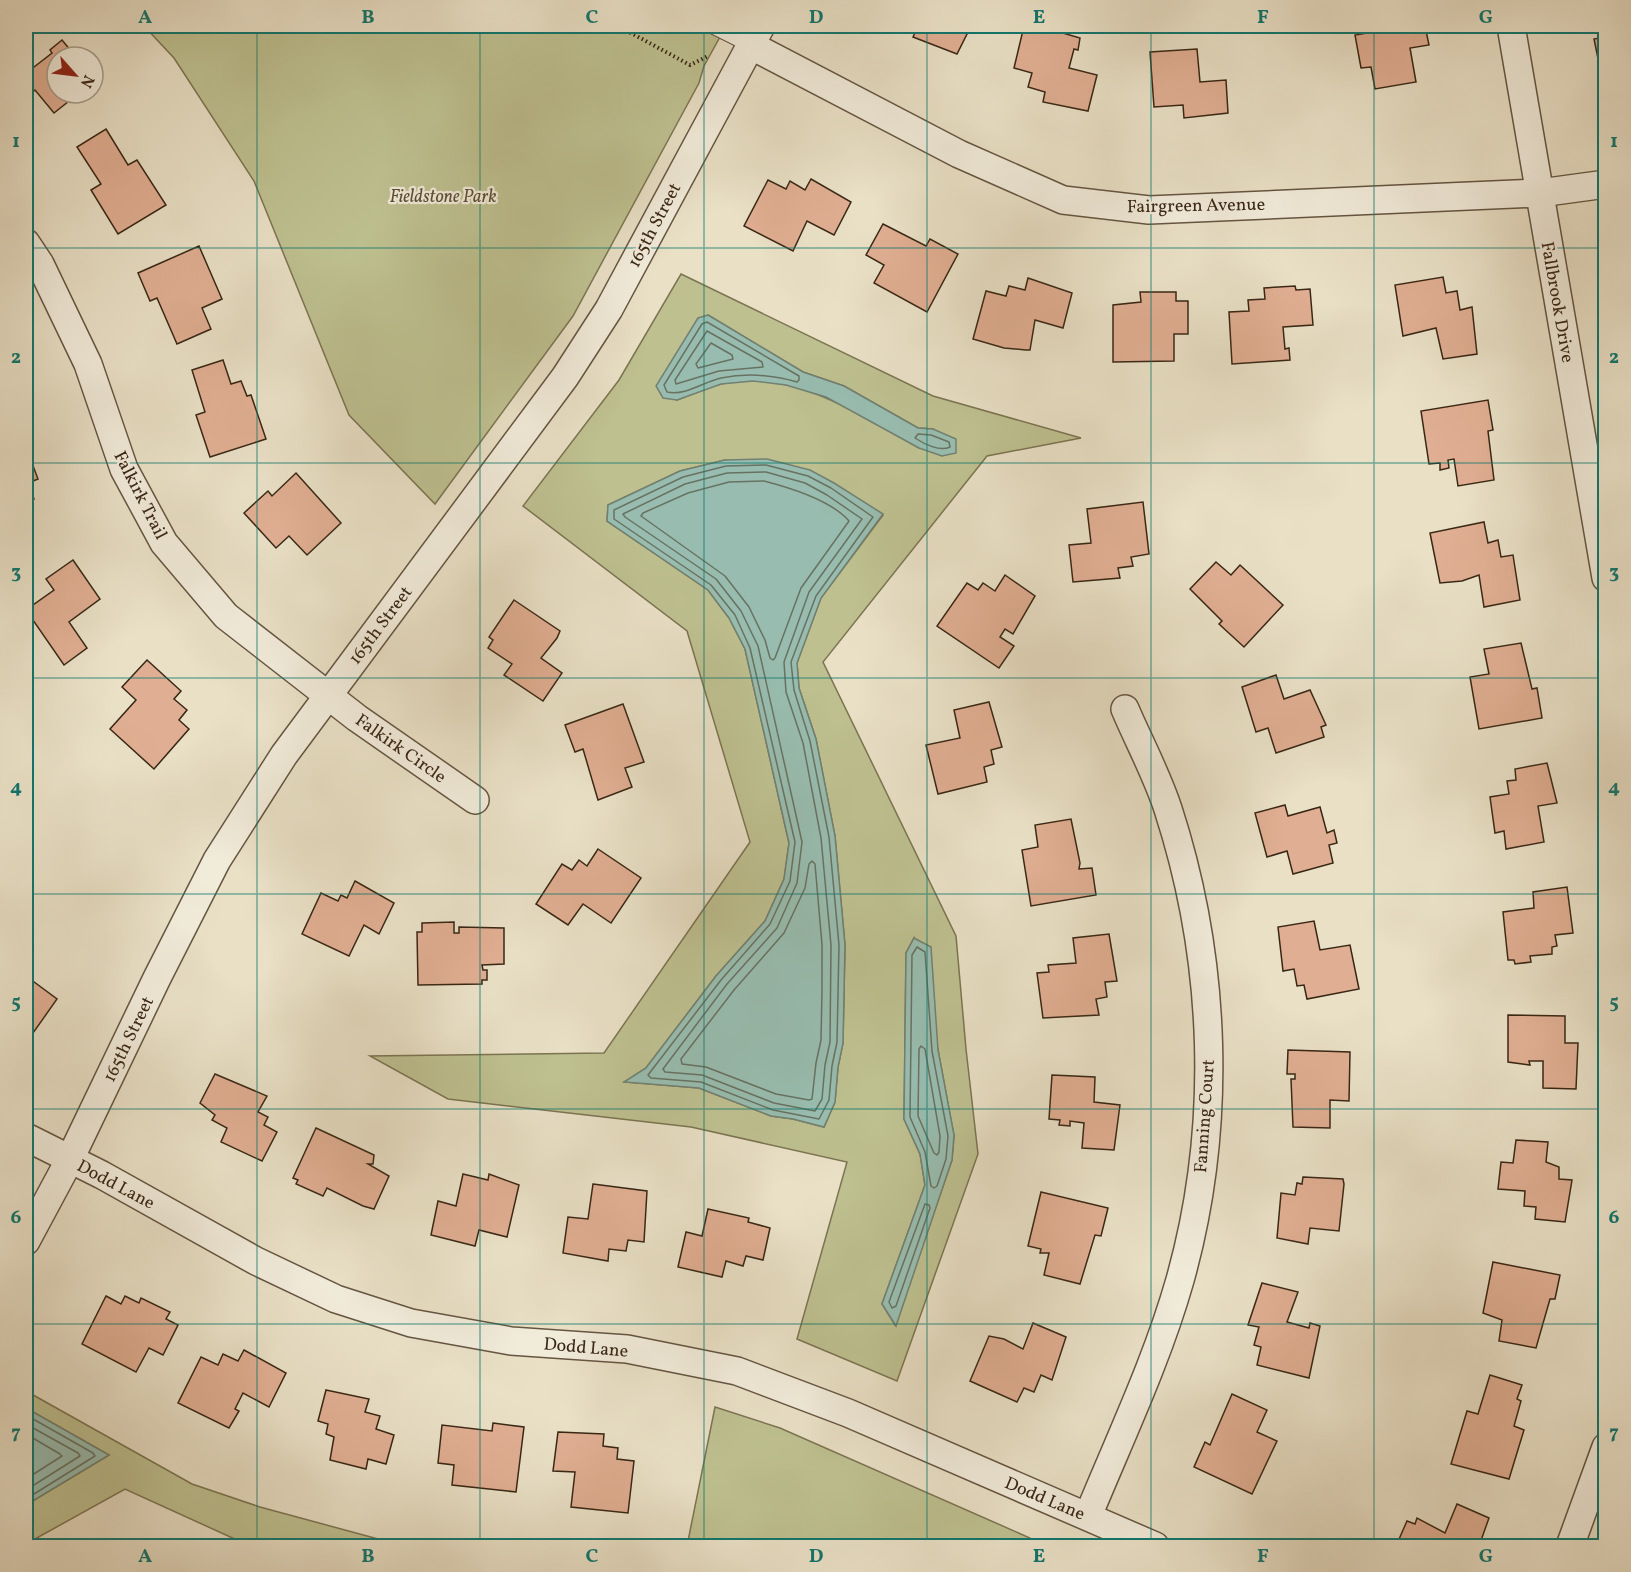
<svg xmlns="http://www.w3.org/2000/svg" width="1631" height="1572" font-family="Vollkorn,serif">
  <rect width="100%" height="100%" fill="#e9e0c6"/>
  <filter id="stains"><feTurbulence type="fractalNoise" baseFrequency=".00333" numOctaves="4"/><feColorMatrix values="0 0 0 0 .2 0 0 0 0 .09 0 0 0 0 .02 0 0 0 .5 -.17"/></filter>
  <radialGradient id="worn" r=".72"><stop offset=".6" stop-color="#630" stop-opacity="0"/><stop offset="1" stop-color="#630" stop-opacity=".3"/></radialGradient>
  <g fill="#bec090" stroke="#7c7452" stroke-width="1.5" fill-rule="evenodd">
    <polygon points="144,26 726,26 704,66 699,83 573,316 435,504 349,415 254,181 174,58"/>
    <path d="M681,274L933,396L1081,438L987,456L823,662L956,936L966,1049L978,1154L897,1381L797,1339L847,1162L691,1127L448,1099L370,1056L604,1053L750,842L687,631L523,506L619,380ZM708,315L803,372L844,386L918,428L933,429L919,448C859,415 792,367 721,384C706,388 691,395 677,400ZM725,460L883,515L821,598L797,663L799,688L816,739L835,836L845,945L843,1043L838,1067L835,1102L824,1127L793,1119L771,1116L699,1088L625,1082L646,1068L716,976L765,921L784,879L789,843L745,649L729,618L708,590L607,521L608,505L680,471ZM914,938L938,1050L954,1136L952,1160L895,1325L882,1304L925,1185L920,1154L904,1119L906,953Z"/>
    <polygon points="26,1391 192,1484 260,1507 404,1546 250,1546 125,1489 26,1544 26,1505 109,1455 26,1408"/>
    <polygon points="715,1407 780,1428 1030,1538 1037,1546 687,1546"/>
  </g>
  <g fill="#98bdb0" stroke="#728172" stroke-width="1.5">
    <polygon points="708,315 803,372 844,386 918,428 933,429 956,439 956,453 942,456 919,448 826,397 786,385 753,381 721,384 677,400 663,398 656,386 698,318"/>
    <polygon points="767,459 810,470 834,483 883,514 821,598 797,663 799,688 816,739 835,836 845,945 843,1043 838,1067 835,1102 824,1127 793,1119 771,1116 699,1088 624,1082 646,1068 716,976 765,921 784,879 789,843 745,649 729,618 708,590 607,521 608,505 680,471 725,460"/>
    <polygon points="914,938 931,947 938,1050 954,1135 952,1160 896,1326 882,1304 925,1185 920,1154 904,1119 906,953"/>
    <polygon points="26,1408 109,1455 26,1505"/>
  </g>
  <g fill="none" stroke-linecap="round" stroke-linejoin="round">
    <g stroke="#687262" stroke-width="1.5">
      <path d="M707,322L799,376V380L797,382C773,375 746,373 721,378C703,382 686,396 667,392L664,385L702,324Z"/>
      <polygon points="707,331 762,362 763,367 719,371 676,384 675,380"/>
      <polygon points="711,343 732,355 733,359 698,368 696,364"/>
      <path d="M918,434L931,435L949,442L950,447C940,452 924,444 915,438Z"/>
      <polygon points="766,465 808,476 831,488 873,517 816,596 791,662 794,690 810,741 829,837 839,945 837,1042 832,1066 829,1100 819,1119 773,1110 701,1082 651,1078 648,1075 721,980 770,924 790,881 795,842 750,648 735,615 711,585 614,519 614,510 683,477 726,466"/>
      <polygon points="766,472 805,483 827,495 862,519 809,592 784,662 786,692 803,743 821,838 831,945 830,1042 825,1065 822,1099 815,1111 774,1103 702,1075 665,1072 663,1069 727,984 777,928 797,883 802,842 758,646 741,611 716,579 625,517 623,514 685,484 727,473"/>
      <path d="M764,481C791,488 831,500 849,521L801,588L775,658L773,660L770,658L765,640L749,607L725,576L641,516L643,513L688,493L729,482Z"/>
      <polygon points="812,861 815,864 822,945 822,991 821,1040 816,1063 812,1099 809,1100 776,1094 706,1067 682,1064 681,1059 734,990 784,933 805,888 809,864"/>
      <polygon points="917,947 925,952 932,1051 948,1136 946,1159 937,1186 934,1188 931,1186 925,1152 910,1117 912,955"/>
      <polygon points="921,1046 925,1049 940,1136 939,1152 937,1155 934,1153 918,1116 919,1049"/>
      <polygon points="925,1204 929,1205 930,1208 896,1306 892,1308 889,1302"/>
      <polyline points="26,1415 93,1453 95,1456 26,1499"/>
      <polyline points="26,1424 78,1453 80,1456 26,1490"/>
      <polyline points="26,1434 60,1454 62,1456 26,1479"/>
    </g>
  </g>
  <g fill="#e0ae92" stroke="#392715" stroke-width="1.5">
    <polygon points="918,26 966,26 970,28 957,54 913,37"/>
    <polygon points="1024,26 1039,26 1080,38 1078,50 1074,49 1069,68 1097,75 1088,111 1043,102 1045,92 1028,87 1032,73 1014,68"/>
    <polygon points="1373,26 1425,26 1429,45 1410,48 1416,82 1375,89 1371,67 1361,68 1355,35 1374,32"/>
    <polygon points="1598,26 1606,26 1606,82 1603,83 1594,39 1600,38"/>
    <polygon points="62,40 76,57 57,57 57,93 79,93 54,113 35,90 26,98 26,56 34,67 52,53 50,50"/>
    <polygon points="1197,49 1200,82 1226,80 1228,113 1184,118 1183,105 1154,107 1150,52"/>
    <polygon points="106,129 128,165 137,160 166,205 118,234 91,190 101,184 77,147"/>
    <polygon points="811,179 851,202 834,235 807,221 793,251 744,226 768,180 786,189 790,181 805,190"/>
    <polygon points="883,224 926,246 930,239 958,254 927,312 874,283 884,265 866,255"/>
    <polygon points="199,246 222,299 202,308 211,329 177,344 157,298 150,301 138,273"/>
    <polygon points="1443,277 1446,293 1457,291 1460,310 1472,307 1477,354 1443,359 1436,328 1403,336 1395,285"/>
    <polygon points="1028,278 1072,293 1063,328 1035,320 1030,350 1026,350 1004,348 973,339 986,291 1006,296 1009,286 1025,290"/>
    <polygon points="1295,286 1296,290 1310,289 1313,325 1283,327 1285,349 1289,348 1290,360 1232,364 1229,312 1249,311 1248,300 1265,299 1264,288"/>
    <polygon points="1140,292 1176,292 1176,301 1188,301 1188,334 1174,334 1174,361 1113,362 1113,305 1141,302"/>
    <polygon points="223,360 231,384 241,381 247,396 251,395 266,439 210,457 196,415 205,412 192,370"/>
    <polygon points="1488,400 1493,430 1488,431 1494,480 1458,486 1454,459 1448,460 1449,468 1440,470 1440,463 1429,464 1421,411"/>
    <polygon points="26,447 38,479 28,483 34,499 26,502"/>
    <polygon points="296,473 341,523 307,555 289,536 276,548 244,513 268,491 272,496"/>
    <polygon points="1143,502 1149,554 1131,557 1133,566 1118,568 1120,578 1073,582 1069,545 1091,543 1087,509"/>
    <polygon points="1484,522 1488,543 1498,540 1501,557 1513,555 1520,600 1484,607 1479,575 1462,581 1440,583 1430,533"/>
    <polygon points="73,560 100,599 69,622 87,648 64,665 26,610 54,590 46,579"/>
    <polygon points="1216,562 1231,575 1240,565 1283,605 1244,647 1219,624 1222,621 1190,589"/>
    <polygon points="1005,575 1035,596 1013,634 1005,629 1000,637 1014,646 999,668 937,626 967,583 978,590 983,583 995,591"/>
    <polygon points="514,600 560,631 557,638 541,658 562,673 543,701 504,675 512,664 488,648 493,640 489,637"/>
    <polygon points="1521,643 1532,689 1537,688 1542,718 1479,729 1470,677 1489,674 1484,649"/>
    <polygon points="147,660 181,691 174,699 187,710 179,720 189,729 154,769 110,729 136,700 122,687"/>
    <polygon points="1276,675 1284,699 1310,690 1326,725 1321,727 1324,737 1276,753 1268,728 1256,732 1242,687"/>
    <polygon points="989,702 1002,747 991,750 994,764 984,767 987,782 938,794 926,745 960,738 954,710"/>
    <polygon points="623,704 644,762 625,768 632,787 598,800 583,749 575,752 565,725"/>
    <polygon points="1547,763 1557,803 1538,806 1544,842 1506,849 1504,831 1495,833 1490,797 1509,794 1507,781 1516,780 1515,769"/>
    <polygon points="1285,805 1288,816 1320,807 1327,833 1334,830 1337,843 1329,845 1333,863 1293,874 1287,851 1267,857 1255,813"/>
    <polygon points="1071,819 1080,863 1079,869 1092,868 1096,895 1031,906 1022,850 1038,847 1035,825"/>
    <polygon points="598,849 641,878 611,923 583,904 568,925 536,904 562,864 572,870 579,860 587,866"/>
    <polygon points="355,881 394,903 379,934 364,925 349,956 302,934 321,893 338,901 341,895 347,898"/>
    <polygon points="1567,887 1573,933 1555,935 1557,946 1552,947 1552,954 1530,956 1531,962 1515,964 1514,960 1508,960 1503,912 1534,908 1533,892"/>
    <polygon points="1314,921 1320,950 1350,945 1359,989 1307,999 1304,985 1297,986 1294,969 1283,971 1278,927"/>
    <polygon points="454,922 454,933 459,933 459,927 504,928 504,964 482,965 483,970 487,970 487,980 482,980 482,984 418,985 417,932 422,932 422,923"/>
    <polygon points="1109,934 1117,981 1105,982 1107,997 1096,999 1099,1015 1043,1018 1037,973 1049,972 1048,965 1076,963 1073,938"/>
    <polygon points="26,976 57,999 26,1043"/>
    <polygon points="1508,1015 1565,1016 1565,1043 1578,1043 1576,1089 1543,1088 1543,1061 1529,1061 1530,1065 1508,1062"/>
    <polygon points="1288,1050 1350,1052 1349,1101 1330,1100 1330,1128 1293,1127 1291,1079 1295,1079 1295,1074 1287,1074"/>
    <polygon points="215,1074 267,1096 258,1112 268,1117 264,1125 277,1132 262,1161 221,1142 227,1128 212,1120 215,1115 200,1103"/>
    <polygon points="1052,1075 1095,1077 1094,1102 1120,1105 1114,1150 1082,1148 1084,1123 1070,1121 1070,1126 1059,1125 1060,1120 1049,1119"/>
    <polygon points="316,1128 374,1155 373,1164 368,1164 389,1176 374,1209 363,1206 327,1188 323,1196 296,1184 298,1180 293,1178"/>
    <polygon points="1516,1140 1548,1142 1546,1162 1559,1167 1559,1179 1572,1180 1565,1222 1535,1219 1536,1207 1524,1206 1525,1191 1498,1189 1501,1162 1513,1163"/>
    <polygon points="463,1174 488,1180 489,1174 519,1185 507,1237 479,1230 475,1246 431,1235 438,1201 456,1206"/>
    <polygon points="1303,1177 1343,1179 1344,1184 1339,1231 1310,1228 1308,1244 1277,1238 1281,1193 1295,1195 1297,1183 1302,1184"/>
    <polygon points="593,1184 647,1191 644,1242 628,1240 626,1251 609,1249 608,1261 563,1253 568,1217 588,1219"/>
    <polygon points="1041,1192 1108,1208 1101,1236 1095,1235 1080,1284 1044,1275 1049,1253 1040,1253 1041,1249 1028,1246"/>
    <polygon points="708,1209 749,1218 748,1222 770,1228 763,1260 746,1256 743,1266 726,1261 722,1277 678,1267 686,1232 702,1236"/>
    <polygon points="1493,1262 1560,1275 1555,1299 1550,1299 1536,1348 1499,1341 1502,1320 1483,1313"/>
    <polygon points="1262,1283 1298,1292 1287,1322 1309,1328 1310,1323 1320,1326 1309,1378 1257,1365 1261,1347 1254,1345 1259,1327 1248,1325"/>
    <polygon points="106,1296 121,1304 125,1296 139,1303 141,1298 170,1312 166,1319 178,1325 163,1355 149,1348 136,1372 82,1344"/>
    <polygon points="1033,1323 1066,1337 1052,1380 1041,1375 1034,1392 1024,1388 1017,1402 970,1381 989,1336 1004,1339 1023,1349"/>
    <polygon points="244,1350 286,1373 269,1407 243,1393 235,1409 239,1411 229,1428 178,1403 201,1357 218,1365 223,1354 238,1361"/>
    <polygon points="1490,1375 1522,1385 1517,1399 1521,1401 1514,1426 1524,1430 1509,1479 1451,1464 1467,1411 1478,1414"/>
    <polygon points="326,1390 369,1399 365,1412 380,1416 376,1429 394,1435 386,1464 368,1459 366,1469 330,1460 334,1437 326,1434 328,1424 318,1421"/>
    <polygon points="1232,1394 1267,1410 1257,1432 1277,1441 1252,1494 1194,1467 1205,1442 1210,1445"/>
    <polygon points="493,1423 524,1427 516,1492 452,1485 454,1465 438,1463 442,1425 492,1431"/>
    <polygon points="558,1432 604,1434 603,1446 618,1448 617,1459 634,1461 628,1513 571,1507 575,1472 553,1471"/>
    <polygon points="1457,1504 1489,1518 1479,1546 1396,1546 1407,1521 1415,1524 1417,1518 1445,1533"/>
  </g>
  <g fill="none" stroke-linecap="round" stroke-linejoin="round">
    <defs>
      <polyline id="service" points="712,26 750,45"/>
      <g id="minor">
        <polyline points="1511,26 1606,578"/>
        <polyline points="750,45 959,154 1063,200 1149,210 1540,193 1606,184"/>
        <polyline points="26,243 40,264 88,364 124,469 164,543 226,616 357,718 475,800"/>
        <polyline points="26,1137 102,1175 256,1261 336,1299 411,1323 511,1341 627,1349 737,1371 848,1413 1155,1546"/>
        <polyline points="26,1241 70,1159 157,978 217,860 284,755 565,377 609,309 761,26"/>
        <path d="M1088,1516C1120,1438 1157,1361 1180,1280C1223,1127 1217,960 1168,809C1157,775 1139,742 1125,709"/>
        <polyline points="1570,1546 1606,1447"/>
      </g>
    </defs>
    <use href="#service" stroke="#655541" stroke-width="16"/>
    <use href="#minor" stroke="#655541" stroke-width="30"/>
    <polyline stroke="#392715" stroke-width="4" stroke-dasharray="1.5 3" stroke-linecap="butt" points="618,26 690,65 708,56"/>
    <use href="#service" stroke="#f1ebda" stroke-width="14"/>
    <use href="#minor" stroke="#f1ebda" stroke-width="27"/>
  </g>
  <path fill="none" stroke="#0f766e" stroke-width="1.5" stroke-opacity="0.55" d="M257,26V1546M480,26V1546M704,26V1546M927,26V1546M1151,26V1546M1374,26V1546M26,248H1606M26,463H1606M26,678H1606M26,894H1606M26,1109H1606M26,1324H1606"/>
  <g text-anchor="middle" stroke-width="4.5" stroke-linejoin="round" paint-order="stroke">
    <g font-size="18" font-style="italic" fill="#5a4d34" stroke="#f1ebda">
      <text x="443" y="202">Fieldstone Park</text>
    </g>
    <g font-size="18" fill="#392715" stroke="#f1ebda">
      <text transform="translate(1196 205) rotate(-1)" y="6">Fairgreen Avenue</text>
      <text transform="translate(654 225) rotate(-62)" y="6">165th Street</text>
      <text transform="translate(1558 302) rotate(80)" y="6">Fallbrook Drive</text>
      <text transform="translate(141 495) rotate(63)" y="6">Falkirk Trail</text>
      <text transform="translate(380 625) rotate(-53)" y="6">165th Street</text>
      <text transform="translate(401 748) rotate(35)" y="6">Falkirk Circle</text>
      <text transform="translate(128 1039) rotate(-64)" y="6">165th Street</text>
      <text transform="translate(1204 1116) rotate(-86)" y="6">Fanning Court</text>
      <text transform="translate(116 1184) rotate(28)" y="6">Dodd Lane</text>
      <text transform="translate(586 1347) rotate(5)" y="6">Dodd Lane</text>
      <text transform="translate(1045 1498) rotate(23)" y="6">Dodd Lane</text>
    </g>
  </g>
  <rect width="1631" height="1572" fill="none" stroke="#e9e0c6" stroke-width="66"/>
  <g transform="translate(75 75) rotate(118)"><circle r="28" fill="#f1ebda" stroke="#a79d8b" stroke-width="1.5"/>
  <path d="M0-4.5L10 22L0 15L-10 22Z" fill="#8f2418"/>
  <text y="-9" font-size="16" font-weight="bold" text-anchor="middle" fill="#392715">N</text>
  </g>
  <rect x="33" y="33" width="1565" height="1506" fill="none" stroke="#0f766e" stroke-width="2"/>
  <g font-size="20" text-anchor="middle" font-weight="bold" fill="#0f766e">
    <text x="145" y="23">A</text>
    <text x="368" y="23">B</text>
    <text x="592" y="23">C</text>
    <text x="816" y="23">D</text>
    <text x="1039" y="23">E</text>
    <text x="1263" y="23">F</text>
    <text x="1486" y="23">G</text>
    <text x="16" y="147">1</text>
    <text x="1614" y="147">1</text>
    <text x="16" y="363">2</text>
    <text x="1614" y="363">2</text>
    <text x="16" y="578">3</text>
    <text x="1614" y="578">3</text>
    <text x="16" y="793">4</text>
    <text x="1614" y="793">4</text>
    <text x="16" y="1008">5</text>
    <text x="1614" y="1008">5</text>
    <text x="16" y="1223">6</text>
    <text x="1614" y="1223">6</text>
    <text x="16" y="1438">7</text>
    <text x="1614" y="1438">7</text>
    <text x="145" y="1562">A</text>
    <text x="368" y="1562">B</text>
    <text x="592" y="1562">C</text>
    <text x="816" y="1562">D</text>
    <text x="1039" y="1562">E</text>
    <text x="1263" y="1562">F</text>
    <text x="1486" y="1562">G</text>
  </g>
  <rect width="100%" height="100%" filter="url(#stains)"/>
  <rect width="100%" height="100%" fill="url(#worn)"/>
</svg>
